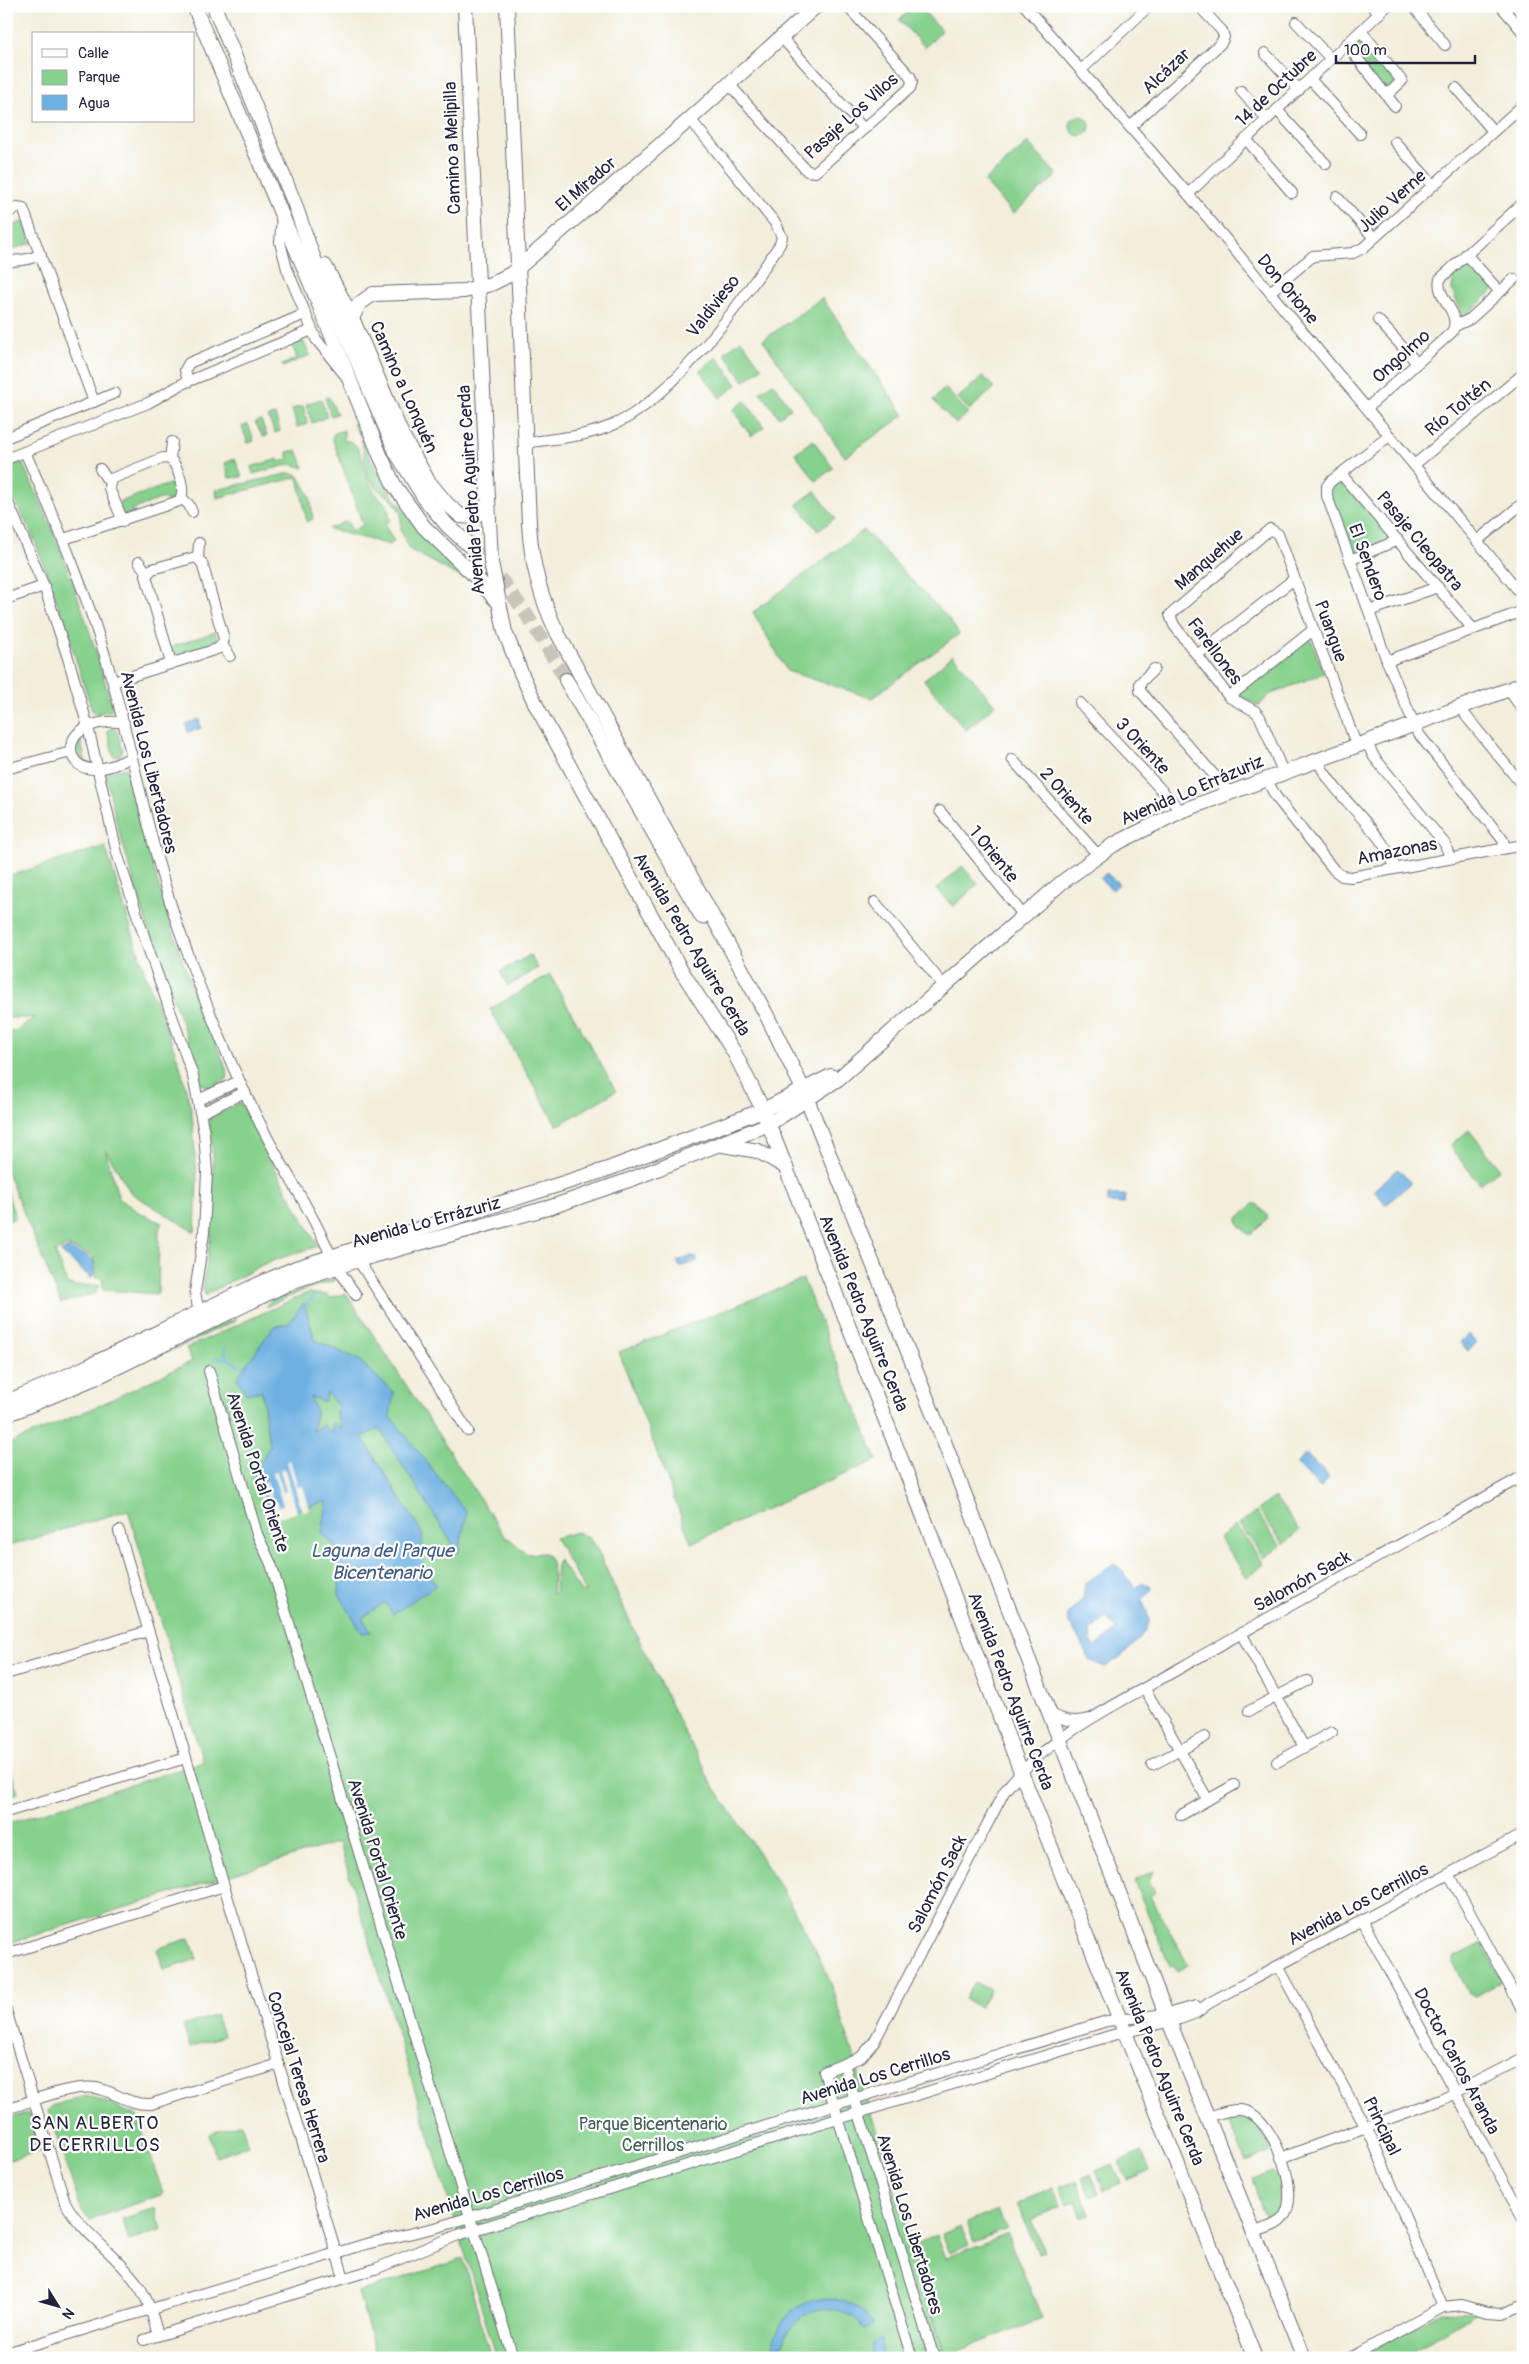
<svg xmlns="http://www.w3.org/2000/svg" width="1529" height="2364" font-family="Pangolin,sans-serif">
  <rect width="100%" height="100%" fill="#fff"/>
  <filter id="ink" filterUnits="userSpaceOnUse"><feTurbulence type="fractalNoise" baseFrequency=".02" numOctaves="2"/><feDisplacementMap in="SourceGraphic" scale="10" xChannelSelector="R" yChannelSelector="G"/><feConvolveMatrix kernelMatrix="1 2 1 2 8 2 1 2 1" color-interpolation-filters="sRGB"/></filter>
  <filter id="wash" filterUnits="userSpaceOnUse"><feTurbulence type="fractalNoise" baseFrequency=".0096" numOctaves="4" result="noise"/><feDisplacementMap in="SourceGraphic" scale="20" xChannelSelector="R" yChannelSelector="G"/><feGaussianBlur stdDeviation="1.12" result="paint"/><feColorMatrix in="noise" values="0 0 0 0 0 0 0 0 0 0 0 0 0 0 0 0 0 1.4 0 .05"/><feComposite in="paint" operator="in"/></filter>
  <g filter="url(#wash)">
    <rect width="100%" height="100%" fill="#f3eedb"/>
    <g fill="#87d18e" stroke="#547a64">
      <polygon points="914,6 919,6 942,31 925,47 899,20"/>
      <polygon points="1359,39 1396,82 1385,92 1348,49"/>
      <circle cx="1080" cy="126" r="10"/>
      <polygon points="1028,143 1057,175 1013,214 984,181"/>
      <polygon points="21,222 24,222 32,243 6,251 6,230"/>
      <polygon points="1470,261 1494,290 1464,317 1452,291 1453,276"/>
      <polygon points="822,298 904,415 845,457 763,340"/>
      <polygon points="302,339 310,355 283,367 282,365 297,358 291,343"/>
      <polygon points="741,340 762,368 744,381 724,353"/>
      <polygon points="717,357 737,385 720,398 700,370"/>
      <polygon points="983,376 994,388 969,410 958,398"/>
      <polygon points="773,383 791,408 779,417 760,392"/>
      <polygon points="945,388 968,413 956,424 933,400"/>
      <polygon points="329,397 337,414 331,416 325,398"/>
      <polygon points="321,399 327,417 312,423 306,404"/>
      <polygon points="745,401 764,427 751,436 733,410"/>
      <polygon points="303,406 308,424 297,427 292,409"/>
      <polygon points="275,415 280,431 275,433 268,417"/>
      <polygon points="261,420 267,436 263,437 255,422"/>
      <path d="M356,423C362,438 368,455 376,469C400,510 431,544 465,577L462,578L409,549L401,531V513L392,499L378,490L368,477L361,437L353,424Z"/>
      <polygon points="248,424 254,441 248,443 242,427"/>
      <path d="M344,430V441C363,438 363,471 369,482C374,492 378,497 387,504L390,520L384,524L394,541L390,545L328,529L347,521L352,531L363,525L332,437L335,433Z"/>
      <polygon points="813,440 833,468 816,481 795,453"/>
      <polygon points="297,450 304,468 291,464 253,474 251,467 278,459 279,462 289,459 287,452"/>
      <polygon points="235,459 242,477 229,478 225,463"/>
      <path d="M21,461C61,541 89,624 113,710L95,714L92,710C74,653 57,598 35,542C26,518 6,493 6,468Z"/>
      <polygon points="290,473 298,475 310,496 313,519 307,522 298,477 217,498 216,490"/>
      <polygon points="1341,478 1392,538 1353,556 1331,498 1332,488"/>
      <polygon points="175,482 180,497 167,501 163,498 131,510 132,513 124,516 119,502"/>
      <polygon points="815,491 835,518 818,531 797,504"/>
      <polygon points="864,530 949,619 959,634 872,698 787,671 753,612"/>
      <polygon points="215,632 220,644 175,660 171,647"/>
      <polygon points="1310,637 1324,673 1269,695 1259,706 1236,694"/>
      <polygon points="953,655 995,705 966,730 924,680"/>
      <polygon points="114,728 117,731 123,751 120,755 114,757 107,730"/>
      <path d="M80,738L86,762C77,756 74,747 80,738Z"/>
      <path d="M126,768C145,842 166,915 192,987C202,1017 219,1045 228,1075L226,1080L208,1088L201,1083L191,1049L149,931L118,828L105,773Z"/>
      <path d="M105,846L146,976L179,1062L192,1113L197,1179L195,1232L131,1193L105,1149L119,1199L142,1214L162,1223L159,1229L158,1294L103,1290L102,1278L96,1277C96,1248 88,1257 68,1246L55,1252L67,1284L77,1286L99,1285L96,1293L61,1303L6,1170V1031L14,1032L34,1018H6V877Z"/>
      <polygon points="962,866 978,884 953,907 937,889"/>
      <polygon points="530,955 538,968 508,986 500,972"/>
      <polygon points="550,975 616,1091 557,1126 490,1009"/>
      <polygon points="239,1103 243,1107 281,1180 318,1246 266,1263 205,1295 203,1285 211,1234 213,1208 213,1154 209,1119"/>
      <polygon points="1469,1130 1500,1169 1480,1184 1449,1146"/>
      <polygon points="6,1187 15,1218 6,1222"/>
      <polygon points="1253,1204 1257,1204 1267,1215 1267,1219 1252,1234 1248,1234 1238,1223 1238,1218"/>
      <polygon points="332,1278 336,1280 307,1289 265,1307 271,1300"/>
      <polygon points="803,1279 877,1460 691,1543 619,1352"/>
      <path d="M307,1293L328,1295L329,1298L346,1293L505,1537L511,1540L526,1554L545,1553C556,1564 553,1580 552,1594L555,1593L557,1562L559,1560L582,1593L586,1592L555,1538L577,1532L589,1538L597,1549L627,1615L687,1738L704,1766L705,1773C751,1842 800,1910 832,1986L946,2358H497L339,1842L6,1944V1824L203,1762L128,1510L6,1547V1445L96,1407L192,1361L186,1348Z"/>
      <polygon points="237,1320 166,1353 166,1352 228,1321"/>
      <polygon points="1275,1497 1300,1531 1284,1544 1258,1510"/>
      <polygon points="1256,1512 1281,1546 1264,1558 1239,1524"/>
      <polygon points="1236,1525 1264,1564 1247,1577 1219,1538"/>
      <polygon points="6,1754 18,1793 6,1797"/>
      <polygon points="1153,1871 1149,1882 1155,1892 1150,1896 1188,1965 1177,1971 1172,1965 1170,1966 1134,1881"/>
      <polygon points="190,1938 197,1959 164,1970 157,1949"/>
      <polygon points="1482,1943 1503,1981 1475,1996 1469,1993 1453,1963 1455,1957"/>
      <polygon points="974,1982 990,1990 980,2008 964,1999"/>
      <polygon points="216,2015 223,2036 190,2047 183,2026"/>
      <path d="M83,2096C103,2097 118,2111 137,2115L163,2194L90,2220L82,2212L48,2111L52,2106Z"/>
      <polygon points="26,2113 30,2116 41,2151 6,2161 6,2120"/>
      <polygon points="1242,2115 1253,2119 1271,2148 1269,2153 1246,2162 1227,2120"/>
      <polygon points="241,2123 248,2145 216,2156 209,2134"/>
      <polygon points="1142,2152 1150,2170 1127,2180 1119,2162"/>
      <polygon points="1113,2164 1121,2183 1104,2190 1096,2171"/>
      <polygon points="1273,2171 1280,2177 1283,2193 1282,2209 1266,2219 1252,2179"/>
      <polygon points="1091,2174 1099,2193 1090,2197 1082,2178"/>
      <polygon points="1077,2181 1090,2214 1082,2218 1076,2201 1067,2205 1060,2187"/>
      <polygon points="1053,2188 1061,2206 1031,2220 1044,2250 1038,2253 1017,2204"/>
      <polygon points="155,2208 162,2230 129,2241 122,2219"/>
      <polygon points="998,2210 1006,2229 974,2242 967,2223"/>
      <polygon points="961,2226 969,2245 950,2253 942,2234"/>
      <polygon points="1007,2234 1042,2318 946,2356 911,2246 937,2235 946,2258"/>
      <polygon points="463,2259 491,2358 377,2358 358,2292"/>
      <polygon points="1441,2312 1477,2313 1401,2358 1358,2358"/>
    </g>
    <g fill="#6db0e2" stroke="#48698e" fill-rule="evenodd">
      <polygon points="199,719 201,728 188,732 186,724"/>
      <polygon points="1106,873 1119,884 1113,890 1100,879"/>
      <polygon points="1398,1169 1411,1183 1386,1205 1374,1190"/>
      <polygon points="1108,1195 1125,1195 1124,1204 1108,1203"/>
      <path d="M69,1248C78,1255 87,1252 94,1262V1274L91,1278L61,1252Z"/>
      <polygon points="692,1256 693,1258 696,1257 697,1261 680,1267 677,1261"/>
      <path d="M304,1303L315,1340L359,1360L394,1393L390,1416L467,1513L458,1553L379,1428L362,1437L422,1533L423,1564L436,1585L393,1614L385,1602L362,1618L371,1632L362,1633L339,1594L341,1553L322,1533L327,1501L270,1518L262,1492L257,1493L253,1478L269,1446L262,1391L246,1394L237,1378L273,1327L289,1323ZM327,1393L338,1406L336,1414L342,1429L333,1423L331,1434L323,1425L312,1431L316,1411L310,1397L324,1402Z"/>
      <polygon points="1468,1334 1477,1343 1468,1351 1460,1342"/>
      <polygon points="1306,1454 1330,1478 1320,1488 1296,1464"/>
      <path d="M1114,1564L1122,1570L1135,1588L1143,1583L1151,1587V1591L1142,1600L1150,1620C1143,1639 1122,1658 1105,1667L1089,1660L1076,1633L1068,1622L1067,1616L1083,1598L1085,1583ZM1106,1617L1116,1629L1096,1647L1091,1641L1090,1631Z"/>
      <path d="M827,2298C848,2300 862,2309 874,2325L865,2328C838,2296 795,2305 783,2345L772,2348C779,2318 796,2301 827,2298Z"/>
      <polygon points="881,2338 883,2358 872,2358 872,2343"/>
    </g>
    <g fill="#f3eedb">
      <polygon points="290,1460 298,1487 303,1486 310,1510 302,1511 287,1461"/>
      <polygon points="285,1469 297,1512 269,1521 260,1495 257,1493 262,1492 269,1518 273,1517 263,1483 267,1482 273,1503 277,1502 279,1506 283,1505 273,1473 277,1472 283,1492 286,1492 280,1470"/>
    </g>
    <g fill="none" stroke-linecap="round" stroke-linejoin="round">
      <g stroke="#6db0e2" stroke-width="2.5">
        <polyline points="305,1306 315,1295"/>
        <polyline points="224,1348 227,1358"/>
        <polyline points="216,1358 227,1358 243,1368"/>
      </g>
    </g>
  </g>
  <g filter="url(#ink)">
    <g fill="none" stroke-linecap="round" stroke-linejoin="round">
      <path stroke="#c9c5bb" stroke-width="14" stroke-dasharray="14 7" stroke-linecap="butt" d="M471,547C512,586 538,632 566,680"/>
      <defs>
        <g id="minor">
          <polyline points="1025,6 1188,194 1523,596"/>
          <polyline points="1372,6 1379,14"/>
          <polyline points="1413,6 1445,45"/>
          <polyline points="1501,6 1523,32"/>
          <polyline points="1296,22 1331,59"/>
          <polyline points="1361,31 1402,81 1388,94"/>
          <polyline points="781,37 864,129"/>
          <polyline points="1346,44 1395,106"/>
          <polyline points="1265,53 1299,90"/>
          <polyline points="1081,70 1149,6"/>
          <polyline points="1310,79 1360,134"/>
          <polyline points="729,84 807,171 815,172 910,88 912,82 910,76 847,6"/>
          <polyline points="1456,88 1493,131"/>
          <polyline points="1241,91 1267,119"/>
          <polyline points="1277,110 1326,164"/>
          <polyline points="1130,127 1221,43 1224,37 1222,31 1199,6"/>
          <polyline points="1246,139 1292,193"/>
          <polyline points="1395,142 1433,185"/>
          <polyline points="1188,194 1387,6"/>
          <polyline points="1337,197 1374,238"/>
          <polyline points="6,214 17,207 23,208 94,402"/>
          <polyline points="282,215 280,242 287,269 316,339 344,374"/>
          <polyline points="1466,254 1500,292"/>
          <polyline points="6,262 28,259 41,255"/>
          <polyline points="1270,292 1313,256 1353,253 1363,248 1523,105"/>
          <polyline points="1378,320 1417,363"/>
          <polyline points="1455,326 1470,319 1514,279"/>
          <polyline points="188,381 185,370 189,363 305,314"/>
          <path d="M1367,408L1452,332C1463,313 1435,298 1440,279L1523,203"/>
          <polyline points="1389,436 1330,482 1327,486 1327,496 1387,661 1418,733 1503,840 1505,848"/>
          <polyline points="6,438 115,393"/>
          <path d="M526,443C555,438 588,437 615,424C675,397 743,300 780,244L782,237L776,224L690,119"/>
          <path d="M25,452C59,528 91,603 113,683C137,771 153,860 185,946C208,1012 235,1076 267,1137C287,1175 315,1217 331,1256"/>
          <polyline points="6,459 148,403 182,384 312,330"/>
          <polyline points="170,459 172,442"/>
          <polyline points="1414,465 1523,374"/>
          <polyline points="100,469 109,482"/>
          <polyline points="1341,474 1473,629"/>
          <polyline points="6,498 44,586 68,658 88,727 117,853 145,939 193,1076 204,1133 207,1172 204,1233 195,1292 199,1313"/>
          <polyline points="182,498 189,505 192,512"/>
          <path d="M64,539L179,501C187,492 178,466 170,459L163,458L111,479L109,488L123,521"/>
          <polyline points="1477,541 1523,503"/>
          <polyline points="198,558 199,543"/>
          <polyline points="1350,560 1398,540"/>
          <polyline points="139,562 147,573"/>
          <polyline points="6,599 44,586"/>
          <polyline points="1369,611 1438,587"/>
          <polyline points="222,645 230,656"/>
          <polyline points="1197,655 1294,579"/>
          <polyline points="1387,661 1523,611"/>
          <polyline points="1154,669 1140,683 1140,691 1229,792"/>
          <polyline points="113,682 217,649 222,645 224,639 202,563 196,557 152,569 146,576 171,663"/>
          <polyline points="1508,689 1523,710"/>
          <polyline points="1229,697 1313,630"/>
          <polyline points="1080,703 1181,811"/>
          <polyline points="1462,706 1466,716 1523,786"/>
          <path d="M124,723C103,718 69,727 71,752C79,780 114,767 131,757"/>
          <polyline points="1366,741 1374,757 1445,844 1450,858"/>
          <polyline points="1012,759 1098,855"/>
          <path d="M1317,759C1333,796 1385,832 1395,868"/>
          <polyline points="6,769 71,752"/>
          <polyline points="1283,772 1260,717 1255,711 1229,697 1174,625 1170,615 1270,529 1278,534 1356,744"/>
          <polyline points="1266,778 1276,797 1334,870 1342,876 1351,877 1523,845"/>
          <polyline points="940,811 1024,916"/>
          <polyline points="875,902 944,986"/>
          <polyline points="198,1100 239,1081"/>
          <polyline points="201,1113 245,1092"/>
          <polyline points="358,1260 468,1431"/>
          <polyline points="336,1266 356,1295"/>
          <polyline points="209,1371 257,1534 271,1564 513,2358"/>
          <polyline points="119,1531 224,1886 344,2278"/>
          <polyline points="1241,1633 1304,1747"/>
          <polyline points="6,1674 148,1631"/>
          <polyline points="1145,1689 1208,1800"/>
          <polyline points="1249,1711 1307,1681"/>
          <path d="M1049,1712C1061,1721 1074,1723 1089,1719"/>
          <polyline points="1277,1762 1332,1732"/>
          <polyline points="1152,1765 1205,1737"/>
          <polyline points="6,1812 186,1758"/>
          <polyline points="1181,1815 1234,1785"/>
          <polyline points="1449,1874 1523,2011"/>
          <polyline points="1362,1920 1523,2218"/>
          <polyline points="6,1954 224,1886"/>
          <polyline points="1278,1966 1372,2139 1443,2307"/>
          <path d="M6,2010L65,2202C83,2235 117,2254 138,2285C149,2300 153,2318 158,2335"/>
          <polyline points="844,2064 934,2358"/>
          <path d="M6,2109C31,2102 71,2084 96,2088C116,2092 128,2105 151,2104L279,2064"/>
          <path d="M1208,2117C1220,2113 1233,2108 1246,2111C1274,2120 1303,2196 1282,2219C1276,2226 1263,2229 1254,2232"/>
          <polyline points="1281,2158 1443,2099 1523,2058"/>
          <polyline points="144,2340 375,2269 458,2235 1113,2035 1180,2019 1196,2013 1209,2003 1523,1834"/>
          <polyline points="6,2353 366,2244 438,2227 1107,2021 1166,2014 1196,2006"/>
          <path d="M912,2358L824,2072L861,2057L874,2042L1004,1792C1045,1737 1123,1701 1182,1667C1295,1602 1409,1540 1523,1476"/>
          <polyline points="1350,2358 1443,2307 1462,2305 1487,2312 1501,2313 1523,2305"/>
        </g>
        <g id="major">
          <polyline points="194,6 310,282 380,455 394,485 424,527 476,577 495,599"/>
          <polyline points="214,6 294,202 312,254 396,452 425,499 447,525 471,547"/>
          <polyline points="465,6 491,562 505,632 521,673 537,707 681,970 734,1052 763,1110 920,1507 1023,1777 1255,2358"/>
          <path d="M507,6L529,523C531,562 540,598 558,634L766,1014L803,1089L943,1439L1163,2006L1304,2358"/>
          <polyline points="325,266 352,318 402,435 428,481 447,504 461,516 472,517 488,509"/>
          <polyline points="352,318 359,304 373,294 464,291 491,284 511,274 690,119 816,6"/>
          <polyline points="566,680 702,917"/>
          <polyline points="723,1145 758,1151 786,1167"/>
          <path d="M6,1402C105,1363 197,1309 296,1268L605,1170L763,1110L831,1076"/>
          <polyline points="6,1415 99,1376 293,1281 358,1260 551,1207 632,1179 769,1124 838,1079 1061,883 1113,845 1181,811 1523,684"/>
        </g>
      </defs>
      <use href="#minor" stroke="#6b6973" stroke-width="12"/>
      <use href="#major" stroke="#6b6973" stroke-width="16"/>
      <use href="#minor" stroke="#fff" stroke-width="10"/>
      <use href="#major" stroke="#fff" stroke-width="14"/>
    </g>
  </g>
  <g text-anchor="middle" stroke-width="4.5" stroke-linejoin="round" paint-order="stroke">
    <g font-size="18" fill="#22223b" stroke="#fff">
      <text transform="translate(1166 71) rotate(-43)" y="6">Alcázar</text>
      <text transform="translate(1276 88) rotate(-43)" y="6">14 de Octubre</text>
      <text transform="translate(851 116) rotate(-42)" y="6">Pasaje Los Vilos</text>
      <text transform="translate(452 148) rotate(-92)" y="6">Camino a Melipilla</text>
      <text transform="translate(586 184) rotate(-41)" y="6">El Mirador</text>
      <text transform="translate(1392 201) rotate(-42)" y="6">Julio Verne</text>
      <text transform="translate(1288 289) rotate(50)" y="6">Don Orione</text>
      <text transform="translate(713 306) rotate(-52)" y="6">Valdivieso</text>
      <text transform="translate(1401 356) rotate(-42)" y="6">Ongolmo</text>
      <text transform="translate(404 387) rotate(66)" y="6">Camino a Lonquén</text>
      <text transform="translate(1458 407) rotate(-40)" y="6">Río Toltén</text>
      <text transform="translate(471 490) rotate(-94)" y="6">Avenida Pedro Aguirre Cerda</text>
      <text transform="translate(1420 541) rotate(50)" y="6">Pasaje Cleopatra</text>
      <text transform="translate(1209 559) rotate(-41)" y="6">Manquehue</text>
      <text transform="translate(1368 562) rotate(70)" y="6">El Sendero</text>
      <text transform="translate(1331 631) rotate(70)" y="6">Puangue</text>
      <text transform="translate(1215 651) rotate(53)" y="6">Farellones</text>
      <text transform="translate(1143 746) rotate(47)" y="6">3 Oriente</text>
      <text transform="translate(149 762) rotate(76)" y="6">Avenida Los Libertadores</text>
      <text transform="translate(1192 790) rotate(-23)" y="6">Avenida Lo Errázuriz</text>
      <text transform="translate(1067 796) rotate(48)" y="6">2 Oriente</text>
      <text transform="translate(1397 851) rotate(-11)" y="6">Amazonas</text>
      <text transform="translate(994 854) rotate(51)" y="6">1 Oriente</text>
      <text transform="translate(692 944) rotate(59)" y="6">Avenida Pedro Aguirre Cerda</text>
      <text transform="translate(426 1222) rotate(-15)" y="6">Avenida Lo Errázuriz</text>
      <text transform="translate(864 1313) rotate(68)" y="6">Avenida Pedro Aguirre Cerda</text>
      <text transform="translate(258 1472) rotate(72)" y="6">Avenida Portal Oriente</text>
      <text transform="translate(1302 1581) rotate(-29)" y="6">Salomón Sack</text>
      <text transform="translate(1011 1691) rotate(69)" y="6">Avenida Pedro Aguirre Cerda</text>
      <text transform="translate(378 1859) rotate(73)" y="6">Avenida Portal Oriente</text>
      <text transform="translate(937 1884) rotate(-63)" y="6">Salomón Sack</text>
      <text transform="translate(1358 1904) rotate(-28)" y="6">Avenida Los Cerrillos</text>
      <text transform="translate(1457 2061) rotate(62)" y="6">Doctor Carlos Aranda</text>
      <text transform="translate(1160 2067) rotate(68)" y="6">Avenida Pedro Aguirre Cerda</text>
      <text transform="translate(875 2076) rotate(-17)" y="6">Avenida Los Cerrillos</text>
      <text transform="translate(299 2077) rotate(73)" y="6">Concejal Teresa Herrera</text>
      <text transform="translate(1382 2126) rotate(64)" y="6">Principal</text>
      <text transform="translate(488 2194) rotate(-16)" y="6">Avenida Los Cerrillos</text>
      <text transform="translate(910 2224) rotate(73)" y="6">Avenida Los Libertadores</text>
    </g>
    <g font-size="18" fill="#455f58" stroke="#fff">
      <text x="653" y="2130">Parque Bicentenario<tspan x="653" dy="21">Cerrillos</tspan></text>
    </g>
    <g font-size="19" font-style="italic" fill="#405b7e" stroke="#fff">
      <text x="382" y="1557">Laguna del Parque<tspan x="382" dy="22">Bicentenario</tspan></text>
    </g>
    <g font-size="19" letter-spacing="1" fill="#22223b" stroke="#fff">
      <text x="95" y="2129">SAN ALBERTO<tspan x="95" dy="22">DE CERRILLOS</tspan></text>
    </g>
  </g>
  <rect width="1529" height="2364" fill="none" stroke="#fff" stroke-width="25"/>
  <rect x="32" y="32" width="162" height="90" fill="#ffffff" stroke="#a7a7b1"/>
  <rect x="42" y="49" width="25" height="8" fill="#ffffff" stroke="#a7a7b1"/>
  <text x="78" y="58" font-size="15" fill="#22223b">Calle</text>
  <rect x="42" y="70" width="25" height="15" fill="#87d18e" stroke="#a7a7b1"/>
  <text x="78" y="82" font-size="15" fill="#22223b">Parque</text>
  <rect x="42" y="95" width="25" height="15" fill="#6db0e2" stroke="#a7a7b1"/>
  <text x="78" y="108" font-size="15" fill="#22223b">Agua</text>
  <g transform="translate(58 2306) rotate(127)" stroke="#ffffff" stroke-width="4" paint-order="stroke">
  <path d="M0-4L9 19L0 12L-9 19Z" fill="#22223b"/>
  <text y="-8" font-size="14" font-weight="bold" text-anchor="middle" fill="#22223b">N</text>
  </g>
  <path d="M1336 55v8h139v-8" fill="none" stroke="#22223b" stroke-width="2.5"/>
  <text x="1344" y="55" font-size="15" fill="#22223b" stroke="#ffffff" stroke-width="4" paint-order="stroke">100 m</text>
</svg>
